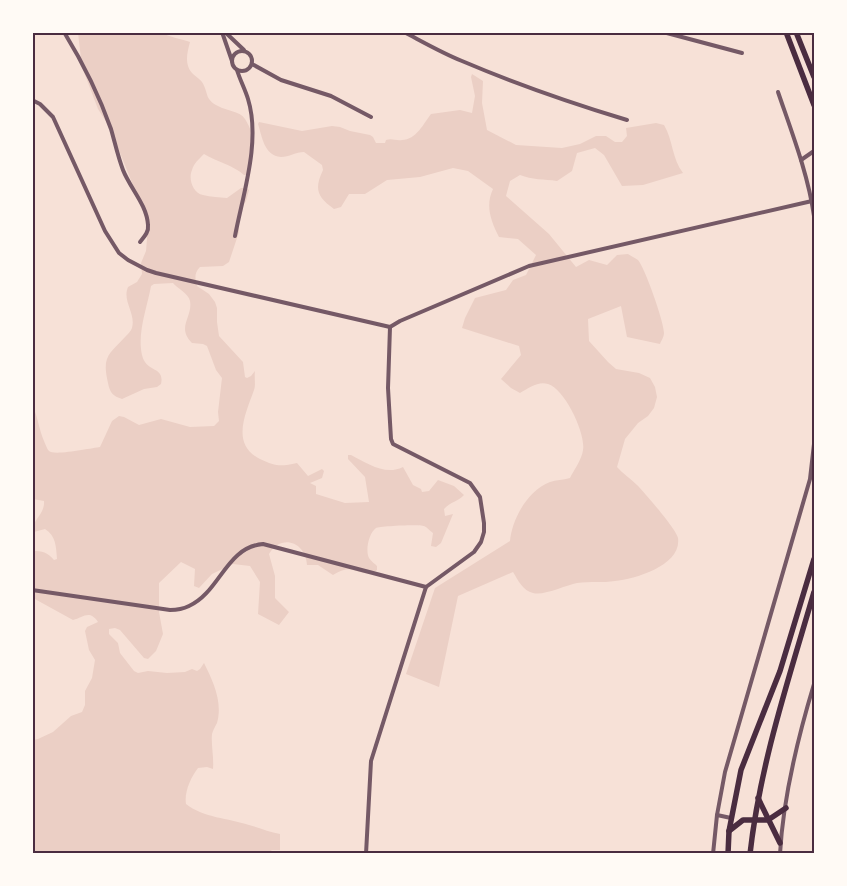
<svg xmlns="http://www.w3.org/2000/svg" width="847" height="886" font-family="Lato,sans-serif">
  <rect width="100%" height="100%" fill="#f7e1d7"/>
  <g fill="#ebcfc5">
    <path d="M78,33H163C168,37 183,39 190,42C187,53 184,65 193,74C196,77 200,79 202,82C209,93 204,99 218,106C227,111 240,111 245,119C258,139 252,154 248,175H244C233,165 217,162 204,154C199,159 194,163 192,170C188,179 193,193 203,195C211,197 219,197 227,198L241,188H246L249,190L246,201L238,214L239,232L229,262L223,266L200,267C194,273 195,278 197,286L209,294L215,302L217,308V322L219,336L243,362L245,377L247,378L251,376L255,371C254,377 256,385 254,390C246,413 230,444 260,459C275,466 280,467 297,463L308,476L322,469L324,471L322,478L310,483L316,486V494L345,503L369,502L365,477L348,459V455H351C367,463 385,476 403,467L413,485L421,489L422,492L429,491L438,480L454,486L464,495C459,501 450,502 444,509L445,516L453,514L441,543L436,547L431,546L433,533C430,531 427,527 424,526C419,524 380,526 376,528C369,533 365,550 369,558C371,561 375,564 377,566V570L373,573C353,575 354,562 333,575L318,565H307C306,542 281,533 269,554L275,576V598L289,612L279,625L258,614L260,582L250,566L233,564L212,574L199,588L194,586L195,569L181,562L159,583V612L163,634L156,651L148,659L144,658L120,630L115,628L109,629V634L118,643L120,653L134,671L138,673L148,671L167,673L185,672L192,669L197,671L200,669L204,663C213,681 223,702 217,723C215,727 213,730 212,734C211,745 214,757 213,769L207,767L198,768C191,777 184,792 186,804C204,818 228,818 249,825C260,828 269,832 280,834V850H272L268,853H33V740L38,739L53,732L71,716L82,712L85,705V691L92,678L95,660L89,650L85,631L87,627L98,622C89,609 83,618 73,620L33,598L32,551C43,551 47,552 54,560L57,559C56,546 56,536 45,529L34,532L33,530C33,519 45,514 44,501L33,499V407C38,417 39,430 44,441C45,443 47,449 49,451C54,456 92,448 100,447L112,421L119,416L124,417L139,425L161,419L190,427L214,426L219,421L218,412L222,378L216,370L207,346L203,344L192,343C176,327 193,317 190,301C189,294 177,288 173,283L154,284L151,286C147,308 137,333 142,355C146,373 165,366 161,384L157,387L144,389L122,399C113,396 110,393 108,383C102,357 108,355 125,337C128,334 131,331 132,328C136,313 122,301 128,287L137,282L142,274L141,263L146,251L147,239L146,223L143,210L110,128L98,109L82,67Z"/>
    <path d="M472,74L483,81L482,103L487,130L516,145L562,148L580,144L596,136H606L615,142H622L627,136L626,128L656,123L664,125C673,140 672,159 683,173L643,185L622,186L604,155L595,148L577,153L572,171L557,181C544,179 532,180 520,175L510,181L506,196L549,234L576,267L589,260L607,265L617,255L628,254C631,256 635,258 638,260C645,268 664,322 664,333C664,337 661,341 660,344L627,337L621,306L588,319L589,341L608,362L616,369L639,373L650,378L655,387L657,397L654,408L648,416L638,423L625,439L617,467C623,474 630,478 637,485C644,492 677,530 678,538C682,565 636,579 615,581C603,583 590,581 577,583C566,585 544,596 533,593C523,591 518,580 513,572L458,596L439,687L406,674L435,588L510,541C512,519 528,490 550,482C556,480 563,480 570,478C574,470 582,459 583,450C586,434 565,389 548,384C538,381 529,388 520,393L511,388L501,379L521,355L519,346L462,328L465,318L475,298L506,290L513,280L526,275L536,255L518,239L499,237C491,221 485,206 493,189L468,171L453,168L420,177L387,180L365,194H349L341,207L334,209C317,197 314,189 323,170L322,165L304,152C296,152 289,157 281,157C264,156 262,136 258,124L259,122L302,131L332,126L340,127L350,131L370,135L373,137L376,143H385L386,140C392,138 396,141 402,140C416,140 424,123 431,114L460,110L472,113L475,96L471,77Z"/>
  </g>
  <g fill="none" stroke-linecap="round" stroke-linejoin="round">
    <g stroke="#755966" stroke-width="4">
      <path d="M64,32C83,63 99,95 111,129C115,143 118,157 123,170C130,188 147,205 148,225C149,232 144,237 140,242"/>
      <polyline points="222,32 232,61"/>
      <polyline points="225,32 244,50"/>
      <path d="M404,32C423,42 442,53 462,61C516,84 571,103 627,120"/>
      <polyline points="663,32 742,53"/>
      <circle cx="242" cy="61" r="10"/>
      <polyline points="252,64 281,80 331,96 371,117"/>
      <path d="M778,92C792,133 808,174 814,216"/>
      <polyline points="32,100 40,104 53,117 105,231 119,253 128,260 147,270 156,273 390,327"/>
      <polyline points="801,160 814,151"/>
      <path d="M235,236C243,194 261,141 248,99C245,89 240,80 237,70"/>
      <polyline points="390,327 400,321 529,266 812,201"/>
      <path d="M32,590L170,610C176,610 183,609 189,606C220,592 226,547 263,544L426,587"/>
      <polyline points="717,815 731,818"/>
      <polyline points="366,854 371,761 426,587 474,552 481,542 484,532 484,523 480,497 470,483 393,444 391,439 388,388 390,327"/>
      <polyline points="713,854 717,815 725,772 810,479 814,444"/>
      <path d="M780,854C783,799 798,737 814,684"/>
    </g>
    <g stroke="#4a2c40" stroke-width="5.5">
      <polyline points="786,32 814,105"/>
      <polyline points="796,32 814,77"/>
      <polyline points="758,798 780,843"/>
      <polyline points="729,831 743,820 768,820 786,808"/>
      <polyline points="728,854 729,831 741,770 780,671 814,559"/>
      <path d="M750,854C760,764 789,678 814,592"/>
    </g>
  </g>
  <rect width="847" height="886" fill="none" stroke="#fffaf5" stroke-width="68"/>
  <rect x="34" y="34" width="779" height="818" fill="none" stroke="#4a2c40" stroke-width="2"/>
</svg>
